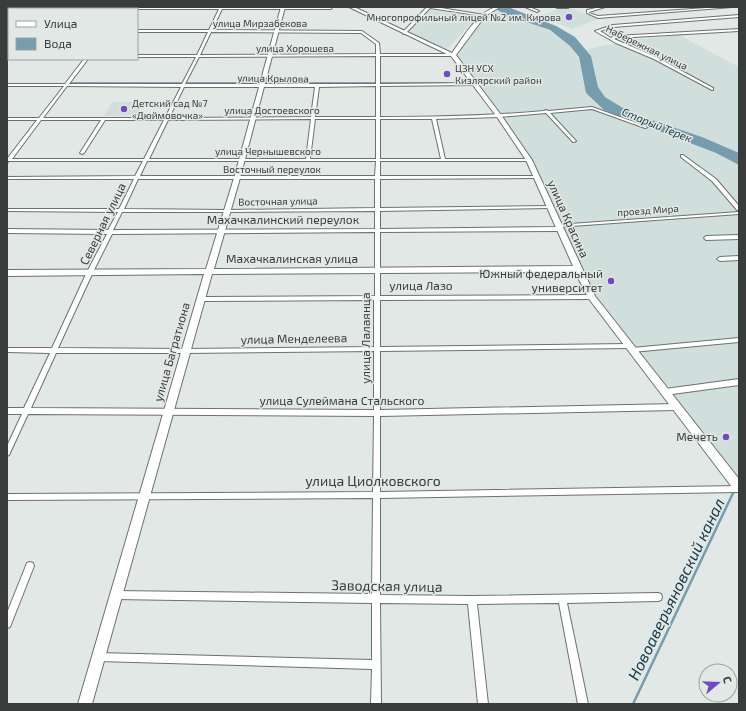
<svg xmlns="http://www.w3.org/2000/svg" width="746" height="711" font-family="'Exo 2',sans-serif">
  <rect width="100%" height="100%" fill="#e2e8e6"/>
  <g fill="#d0dfdb">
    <polygon points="562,8 571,8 598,19 572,29 539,16"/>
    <polygon points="430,10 477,17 448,48 430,45 407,33"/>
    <polygon points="498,10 550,31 571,47 578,57 586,93 603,110 715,153 739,165 739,487 589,290 533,162 455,55 485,15"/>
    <polygon points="679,35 739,67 739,153 702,137 631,113 605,97 598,87 591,56 587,49 626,41"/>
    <polygon points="112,102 144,102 136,115 104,116"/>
  </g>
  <polygon fill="#759dad" points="493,7 508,7 556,26 575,37 591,56 598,87 605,97 631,113 702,137 739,153 739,165 716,153 604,110 586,93 579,57 570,46 550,30 504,14"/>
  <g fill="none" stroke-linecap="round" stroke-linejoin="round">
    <polyline stroke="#759dad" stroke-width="1" points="70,83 447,83"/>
    <g stroke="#759dad" stroke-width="1.5">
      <polyline points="62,92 70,83 447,83"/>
      <polyline points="7,164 11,159"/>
    </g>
    <polyline stroke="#759dad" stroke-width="2" points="733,494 735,490"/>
    <polyline stroke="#759dad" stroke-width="2.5" points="633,704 733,493"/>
    <defs>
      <g id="street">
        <path d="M221,7H332L331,9H222L212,30L362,31L379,43L380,54H453L455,55L453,56H380V84L476,83L478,84L476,85L380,86V117C435,117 489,116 544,111L546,110L548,111L592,107L648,127L645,128L592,109L550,113L575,140L576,141L574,142H573L546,113L499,117L436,119L445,159H529L531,160L529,161H380V176H537L539,177L537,178L380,179V208L550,206L552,207L550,208L380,211V229L558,227L556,226V225L739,212V214L558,227L561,229L559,231L380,232V296L592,295L595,297L592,299L380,300V347L629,344L632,346L629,348L380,351V410L677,404L679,405L680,407L679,409L677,410L380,416V492L739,486V492L380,498V595L472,596L658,593L661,594L662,597L661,600L658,601L567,603L588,704H578L559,603L477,604L488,704H478L468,604L380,603L381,704H371L372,669L98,661L95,660L94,657L95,654L98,653L372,660V603L115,599L112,598L111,595L112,592L115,591L372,594L373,498L7,500V494L373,492L374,416L28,414L9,455L7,456V446L22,414H7V408H24L50,353L7,352V348H52L87,272L107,234L7,233V229L108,230L118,212L7,211V209H119L134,179H7V177L135,176L143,161H7V159L37,120H7V118H39L64,86H7V84H65L84,59H88L69,84H182L196,57H137V55H197L208,32H137V30H209L219,9H13L14,8ZM211,32L361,33L376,44V54L200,55ZM376,56V84H185L199,57ZM67,86H68L181,87L165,118H43ZM376,86V117H315L319,87ZM184,87H315L311,117L169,118ZM311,119L306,159H149L168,120ZM315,119H376V159H310ZM380,119H432L441,159H380ZM41,120H101L80,153L82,154L84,153L105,120H164L144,159H12ZM147,161H376L375,176H140ZM138,179H375V208L228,210L124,209ZM375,211V229L113,230L122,212H228ZM375,232V296L202,297L199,299L202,301L374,300V347L185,349L58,348L93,272L112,234ZM374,351V410L31,408L56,353H185Z"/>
        <polygon points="427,7 435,7 484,15 483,16 430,8 405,34 403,34 403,32"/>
        <polygon points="525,7 529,7 539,11 537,12"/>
        <polygon points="556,7 569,7 568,8 557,8"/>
        <polygon points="601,7 605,7 589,12 589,13 598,16 720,7 732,7 598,18 587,13 587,10"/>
        <polygon points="7,8 10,8 10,9 7,10"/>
        <polygon points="739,15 739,17 613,27 600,31 611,38 615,36 739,29 739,31 616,38 614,39 656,57 713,88 713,90 712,90 654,59 616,43 595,31 613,25"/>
        <rect x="7" y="30" width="2" height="2"/>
        <rect x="7" y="56" width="2" height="2"/>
        <polygon points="681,155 683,155 716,179 739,206 739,210 737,210 712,181 681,157"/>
        <polygon points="739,235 739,239 706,240 704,238 706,236"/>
        <polygon points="739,256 739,260 720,261 717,259 720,257"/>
        <polygon points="739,338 739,342 632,352 630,352 629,350 630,348 632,348"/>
        <polygon points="739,379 739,385 665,395 663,394 662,392 663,390 665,389"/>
        <polygon points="30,562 33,563 34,566 10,627 7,628 7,613 27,563"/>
      </g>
      <path id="secondary" d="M281,7H285L240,178L214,269L573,266L526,160L497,117L451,56L349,7H354L452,53C463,38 480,7 500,7L485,16L456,55L501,115L532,160L595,296L739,479V492L735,491L589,299L575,272L212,274L92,704H78L204,274L7,276V270L206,269L234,178Z"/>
      <g id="primary">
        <polygon points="34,7 39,7 37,9 32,9"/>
        <polygon points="9,32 9,37 7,38 7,33"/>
      </g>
    </defs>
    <use href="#street" stroke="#6c7170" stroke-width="2"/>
    <use href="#secondary" stroke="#6c7170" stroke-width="2"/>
    <use href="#primary" stroke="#6c7170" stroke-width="2"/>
    <use href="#street" fill="#fff" fill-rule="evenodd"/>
    <use href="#secondary" fill="#fff" fill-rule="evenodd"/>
    <use href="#primary" fill="#fff" fill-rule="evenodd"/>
  </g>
  <g fill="#7349c1" stroke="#e2e8e6" stroke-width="1.5">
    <circle cx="569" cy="17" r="4"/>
    <circle cx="447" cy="74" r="4"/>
    <circle cx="124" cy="109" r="4"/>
    <circle cx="611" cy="281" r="4"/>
    <circle cx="726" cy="437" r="4"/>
  </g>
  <g text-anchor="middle" stroke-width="3" stroke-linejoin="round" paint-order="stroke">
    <g font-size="10" fill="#3a3c3b" stroke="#e2e8e6" text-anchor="start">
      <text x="561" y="21" text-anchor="end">Многопрофильный лицей №2 им. Кирова</text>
      <text x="455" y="72">ЦЗН УСХ<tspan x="455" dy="12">Кизлярский район</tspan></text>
      <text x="132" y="107">Детский сад №7<tspan x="132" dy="12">«Дюймовочка»</tspan></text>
    </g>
    <g font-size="10" fill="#3a3c3b" stroke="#e2e8e6">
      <text x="260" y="27">улица Мирзабекова</text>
      <text transform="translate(647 47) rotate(26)" y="4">Набережная улица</text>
      <text x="295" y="52">улица Хорошева</text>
      <text transform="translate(273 78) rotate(1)" y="4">улица Крылова</text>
      <text x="272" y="114">улица Достоевского</text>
      <text x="268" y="155">улица Чернышевского</text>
      <text x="272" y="173">Восточный переулок</text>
      <text transform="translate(278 201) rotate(-1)" y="4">Восточная улица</text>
      <text transform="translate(648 210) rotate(-4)" y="4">проезд Мира</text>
    </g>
    <g font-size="11" font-style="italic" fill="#133845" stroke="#e2e8e6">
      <text transform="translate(657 125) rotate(22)" y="4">Старый Терек</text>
    </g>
    <g font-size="12" fill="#3a3c3b" stroke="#e2e8e6">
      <text transform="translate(568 219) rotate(66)" y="4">улица Красина</text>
      <text x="283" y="224">Махачкалинский переулок</text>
      <text transform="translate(103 224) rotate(-64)" y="4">Северная улица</text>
      <text x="292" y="263">Махачкалинская улица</text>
      <text x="421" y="290">улица Лазо</text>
      <text transform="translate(366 338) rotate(-90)" y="4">улица Лалаянца</text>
      <text transform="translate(294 339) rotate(-1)" y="4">улица Менделеева</text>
      <text transform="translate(172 352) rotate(-74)" y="4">улица Багратиона</text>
      <text x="342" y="405">улица Сулеймана Стальского</text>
    </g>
    <g font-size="12" fill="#3a3c3b" stroke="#e2e8e6" text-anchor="end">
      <text x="603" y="278">Южный федеральный<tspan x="603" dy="14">университет</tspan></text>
      <text x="718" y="441">Мечеть</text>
    </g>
    <g font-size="14" fill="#3a3c3b" stroke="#e2e8e6">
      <text x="373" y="486">улица Циолковского</text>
      <text transform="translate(387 586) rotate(1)" y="5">Заводская улица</text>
    </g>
    <g font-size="16" font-style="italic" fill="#133845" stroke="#e2e8e6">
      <text transform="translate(676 589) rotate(-64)" y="6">Новоаверьяновский канал</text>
    </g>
  </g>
  <rect width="746" height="711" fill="none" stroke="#3a3c3b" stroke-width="16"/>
  <rect x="8" y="8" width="130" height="52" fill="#e2e8e6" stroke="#9fa3a2"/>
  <rect x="16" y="21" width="20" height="6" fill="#ffffff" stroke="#9fa3a2"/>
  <text x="44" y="28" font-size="12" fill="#3a3c3b">Улица</text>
  <rect x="16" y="38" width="20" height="12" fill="#759dad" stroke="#9fa3a2"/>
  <text x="44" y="48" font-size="12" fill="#3a3c3b">Вода</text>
  <g transform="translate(718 683) rotate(71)"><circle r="19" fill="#e2e8e6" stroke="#9fa3a2"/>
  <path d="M0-3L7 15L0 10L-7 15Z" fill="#7349c1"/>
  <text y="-6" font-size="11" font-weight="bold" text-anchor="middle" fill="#3a3c3b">С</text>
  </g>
</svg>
